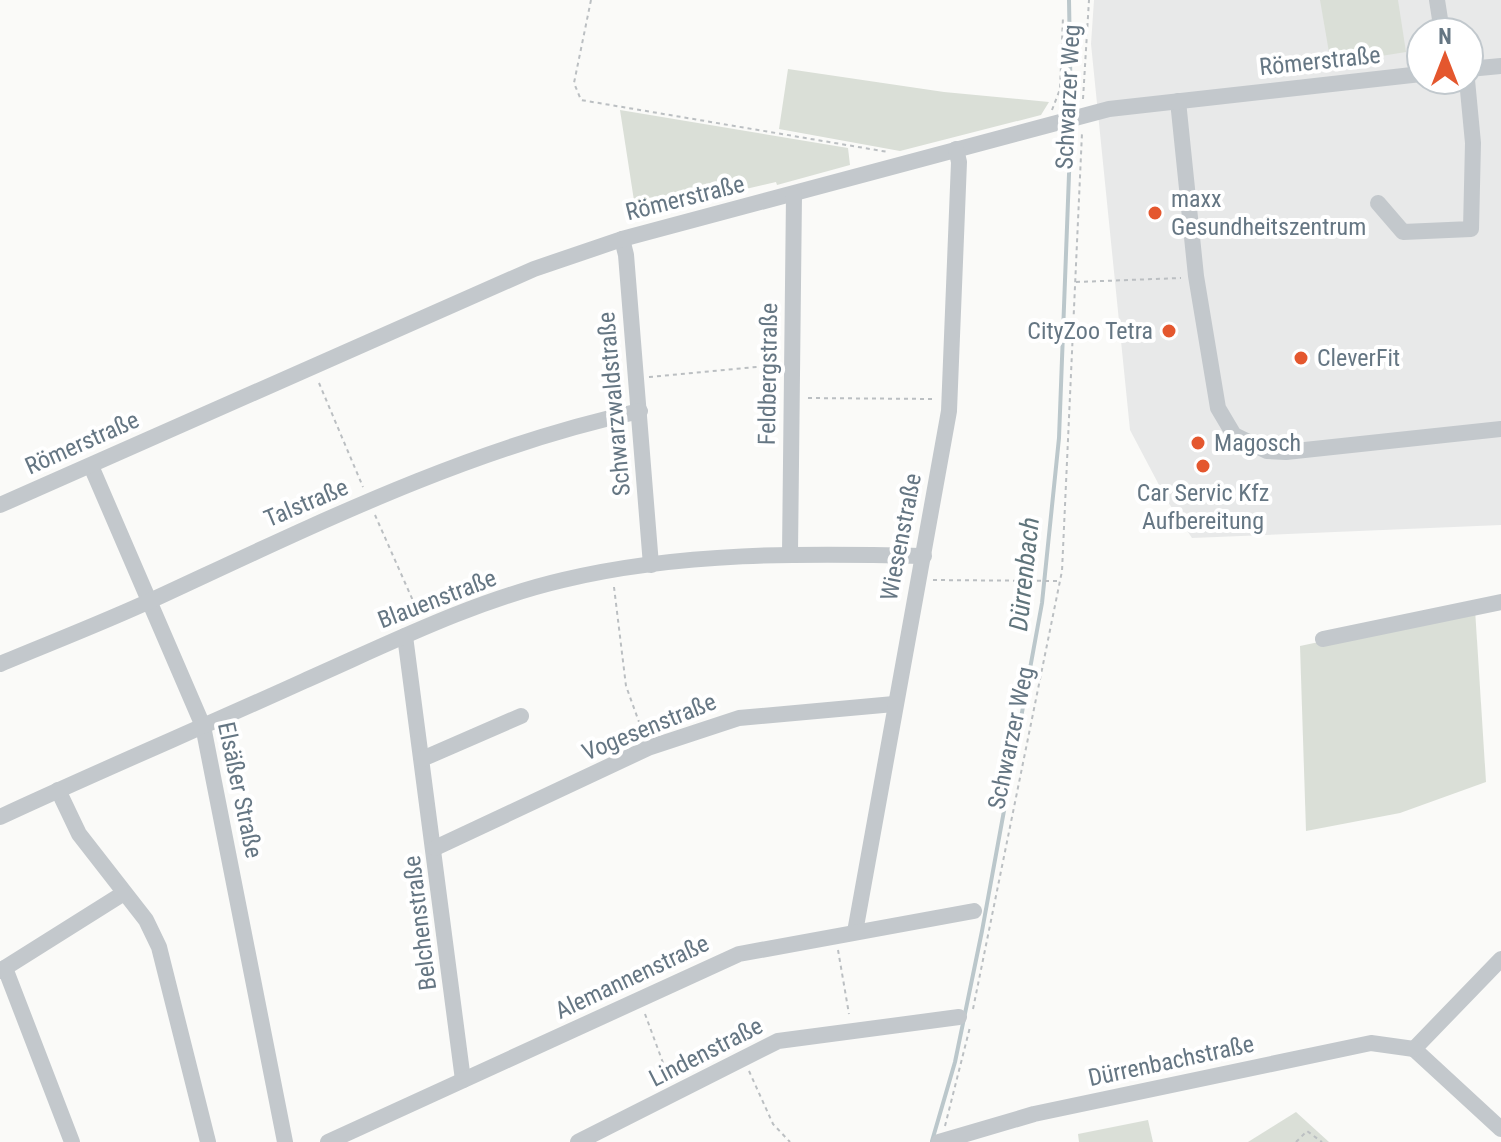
<svg xmlns="http://www.w3.org/2000/svg" width="1501" height="1142" font-family="'Roboto Condensed',sans-serif">
  <rect width="100%" height="100%" fill="#fafaf8"/>
  <path fill="#e8e9e9" fill-rule="evenodd" d="M1094,0H1501V525L1192,538L1168,502L1130,430L1091,44ZM1421,32H1469V80H1421Z"/>
  <g fill="#dadfd7">
    <polygon points="1320,0 1398,0 1406,52 1331,64"/>
    <polygon points="788,69 944,92 1049,102 1041,115 900,151 779,129"/>
    <polygon points="620,110 848,148 850,165 777,185 776,182 707,198 705,192 635,207"/>
    <polygon points="1475,609 1486,782 1400,813 1306,831 1300,646"/>
    <polygon points="1296,1112 1329,1142 1248,1142"/>
    <polygon points="1148,1120 1153,1142 1079,1142 1078,1134"/>
  </g>
  <g fill="none" stroke-linecap="round" stroke-linejoin="round">
    <g stroke="#bbc7cb" stroke-width="4">
      <polyline points="1069,0 1071,114"/>
      <polyline points="932,1141 955,1062 982,931 1042,603 1059,438 1071,122"/>
    </g>
    <g stroke="#bbbfc2" stroke-width="2" stroke-dasharray="4 4" stroke-linecap="butt">
      <polyline points="591,0 574,83 581,100 888,152"/>
      <polyline points="1083,99 1089,0"/>
      <polyline points="1052,110 1060,89 1063,17"/>
      <polyline points="1076,282 1181,278"/>
      <polyline points="649,377 778,365"/>
      <polyline points="319,383 363,487"/>
      <polyline points="808,398 934,399"/>
      <polyline points="375,515 418,612"/>
      <polyline points="933,580 1059,581"/>
      <polyline points="614,587 626,686 643,733"/>
      <polyline points="838,950 849,1014"/>
      <polyline points="973,1009 1062,571 1082,133"/>
      <polyline points="645,1014 669,1079"/>
      <polyline points="749,1071 773,1124 790,1142"/>
      <polyline points="945,1126 970,1027"/>
      <polyline points="1296,1142 1307,1131 1322,1142"/>
    </g>
    <g stroke="#c3c8cc" stroke-width="16">
      <polyline points="1437,0 1442,32"/>
      <polyline points="1469,69 1501,66"/>
      <polyline points="1178,101 1196,276 1218,408 1234,435 1267,451 1286,452 1501,429"/>
      <polyline points="1378,203 1403,232 1471,229 1473,143 1467,80"/>
      <polyline points="622,239 626,255 651,565"/>
      <polyline points="91,466 203,726 285,1142"/>
      <polyline points="0,505 534,269 622,239 1109,109 1421,74"/>
      <polyline points="790,553 794,195"/>
      <polyline points="405,636 463,1080"/>
      <polyline points="1323,639 1501,602"/>
      <path d="M0,664C50,643 102,623 152,600C310,527 468,448 640,411"/>
      <polyline points="422,759 521,716"/>
      <polyline points="58,790 79,834 146,920 159,947 208,1142"/>
      <path d="M0,817C101,770 203,727 304,681C388,644 473,601 563,580C680,552 804,553 924,556"/>
      <polyline points="435,848 648,748 739,718 894,704"/>
      <polyline points="855,932 949,411 959,162 956,149"/>
      <polyline points="5,968 72,1142"/>
      <polyline points="0,971 124,893"/>
      <polyline points="1414,1049 1501,959"/>
      <polyline points="1414,1049 1501,1129"/>
      <polyline points="328,1142 739,954 974,911"/>
      <polyline points="578,1142 778,1041 959,1017"/>
      <polyline points="939,1142 1034,1114 1371,1043 1414,1049"/>
    </g>
  </g>
  <g fill="#e4572e" stroke="#fff" stroke-width="3">
    <circle cx="1155" cy="213" r="8"/>
    <circle cx="1169" cy="331" r="8"/>
    <circle cx="1301" cy="358" r="8"/>
    <circle cx="1198" cy="443" r="8"/>
    <circle cx="1203" cy="466" r="8"/>
  </g>
  <g text-anchor="middle" stroke-width="8" stroke-linejoin="round" paint-order="stroke">
    <g font-size="24" fill="#657683" stroke="#fff">
      <text transform="translate(1320 61) rotate(-6)" y="8">Römerstraße</text>
      <text transform="translate(1068 97) rotate(-87)" y="8">Schwarzer Weg</text>
      <text transform="translate(685 198) rotate(-14)" y="8">Römerstraße</text>
      <text transform="translate(768 374) rotate(-89)" y="8">Feldbergstraße</text>
      <text transform="translate(614 404) rotate(-95)" y="8">Schwarzwaldstraße</text>
      <text transform="translate(82 443) rotate(-24)" y="8">Römerstraße</text>
      <text transform="translate(306 503) rotate(-23)" y="8">Talstraße</text>
      <text transform="translate(901 537) rotate(-79)" y="8">Wiesenstraße</text>
      <text transform="translate(437 599) rotate(-21)" y="8">Blauenstraße</text>
      <text transform="translate(649 727) rotate(-22)" y="8">Vogesenstraße</text>
      <text transform="translate(1011 738) rotate(-78)" y="8">Schwarzer Weg</text>
      <text transform="translate(240 790) rotate(78)" y="8">Elsäßer Straße</text>
      <text transform="translate(420 923) rotate(-97)" y="8">Belchenstraße</text>
      <text transform="translate(632 977) rotate(-25)" y="8">Alemannenstraße</text>
      <text transform="translate(706 1052) rotate(-27)" y="8">Lindenstraße</text>
      <text transform="translate(1171 1061) rotate(-12)" y="8">Dürrenbachstraße</text>
    </g>
    <g font-size="24" fill="#657683" stroke="#fff" text-anchor="start">
      <text x="1171" y="207">maxx<tspan x="1171" dy="28">Gesundheitszentrum</tspan></text>
      <text x="1153" y="339" text-anchor="end">CityZoo Tetra</text>
      <text x="1317" y="366">CleverFit</text>
      <text x="1214" y="451">Magosch</text>
      <text x="1203" y="501" text-anchor="middle">Car Servic Kfz<tspan x="1203" dy="28">Aufbereitung</tspan></text>
    </g>
    <g font-size="26" font-style="italic" fill="#60757c" stroke="#fff">
      <text transform="translate(1024 574) rotate(-84)" y="9">Dürrenbach</text>
    </g>
  </g>
  <g transform="translate(1445 56)"><circle r="38" fill="#ffffff" stroke="#c1c8cd" stroke-width="2"/>
  <path d="M0-6L14 30L0 20L-14 30Z" fill="#e4572e"/>
  <text y="-12" font-size="22" font-weight="bold" text-anchor="middle" fill="#657683">N</text>
  </g>
</svg>
